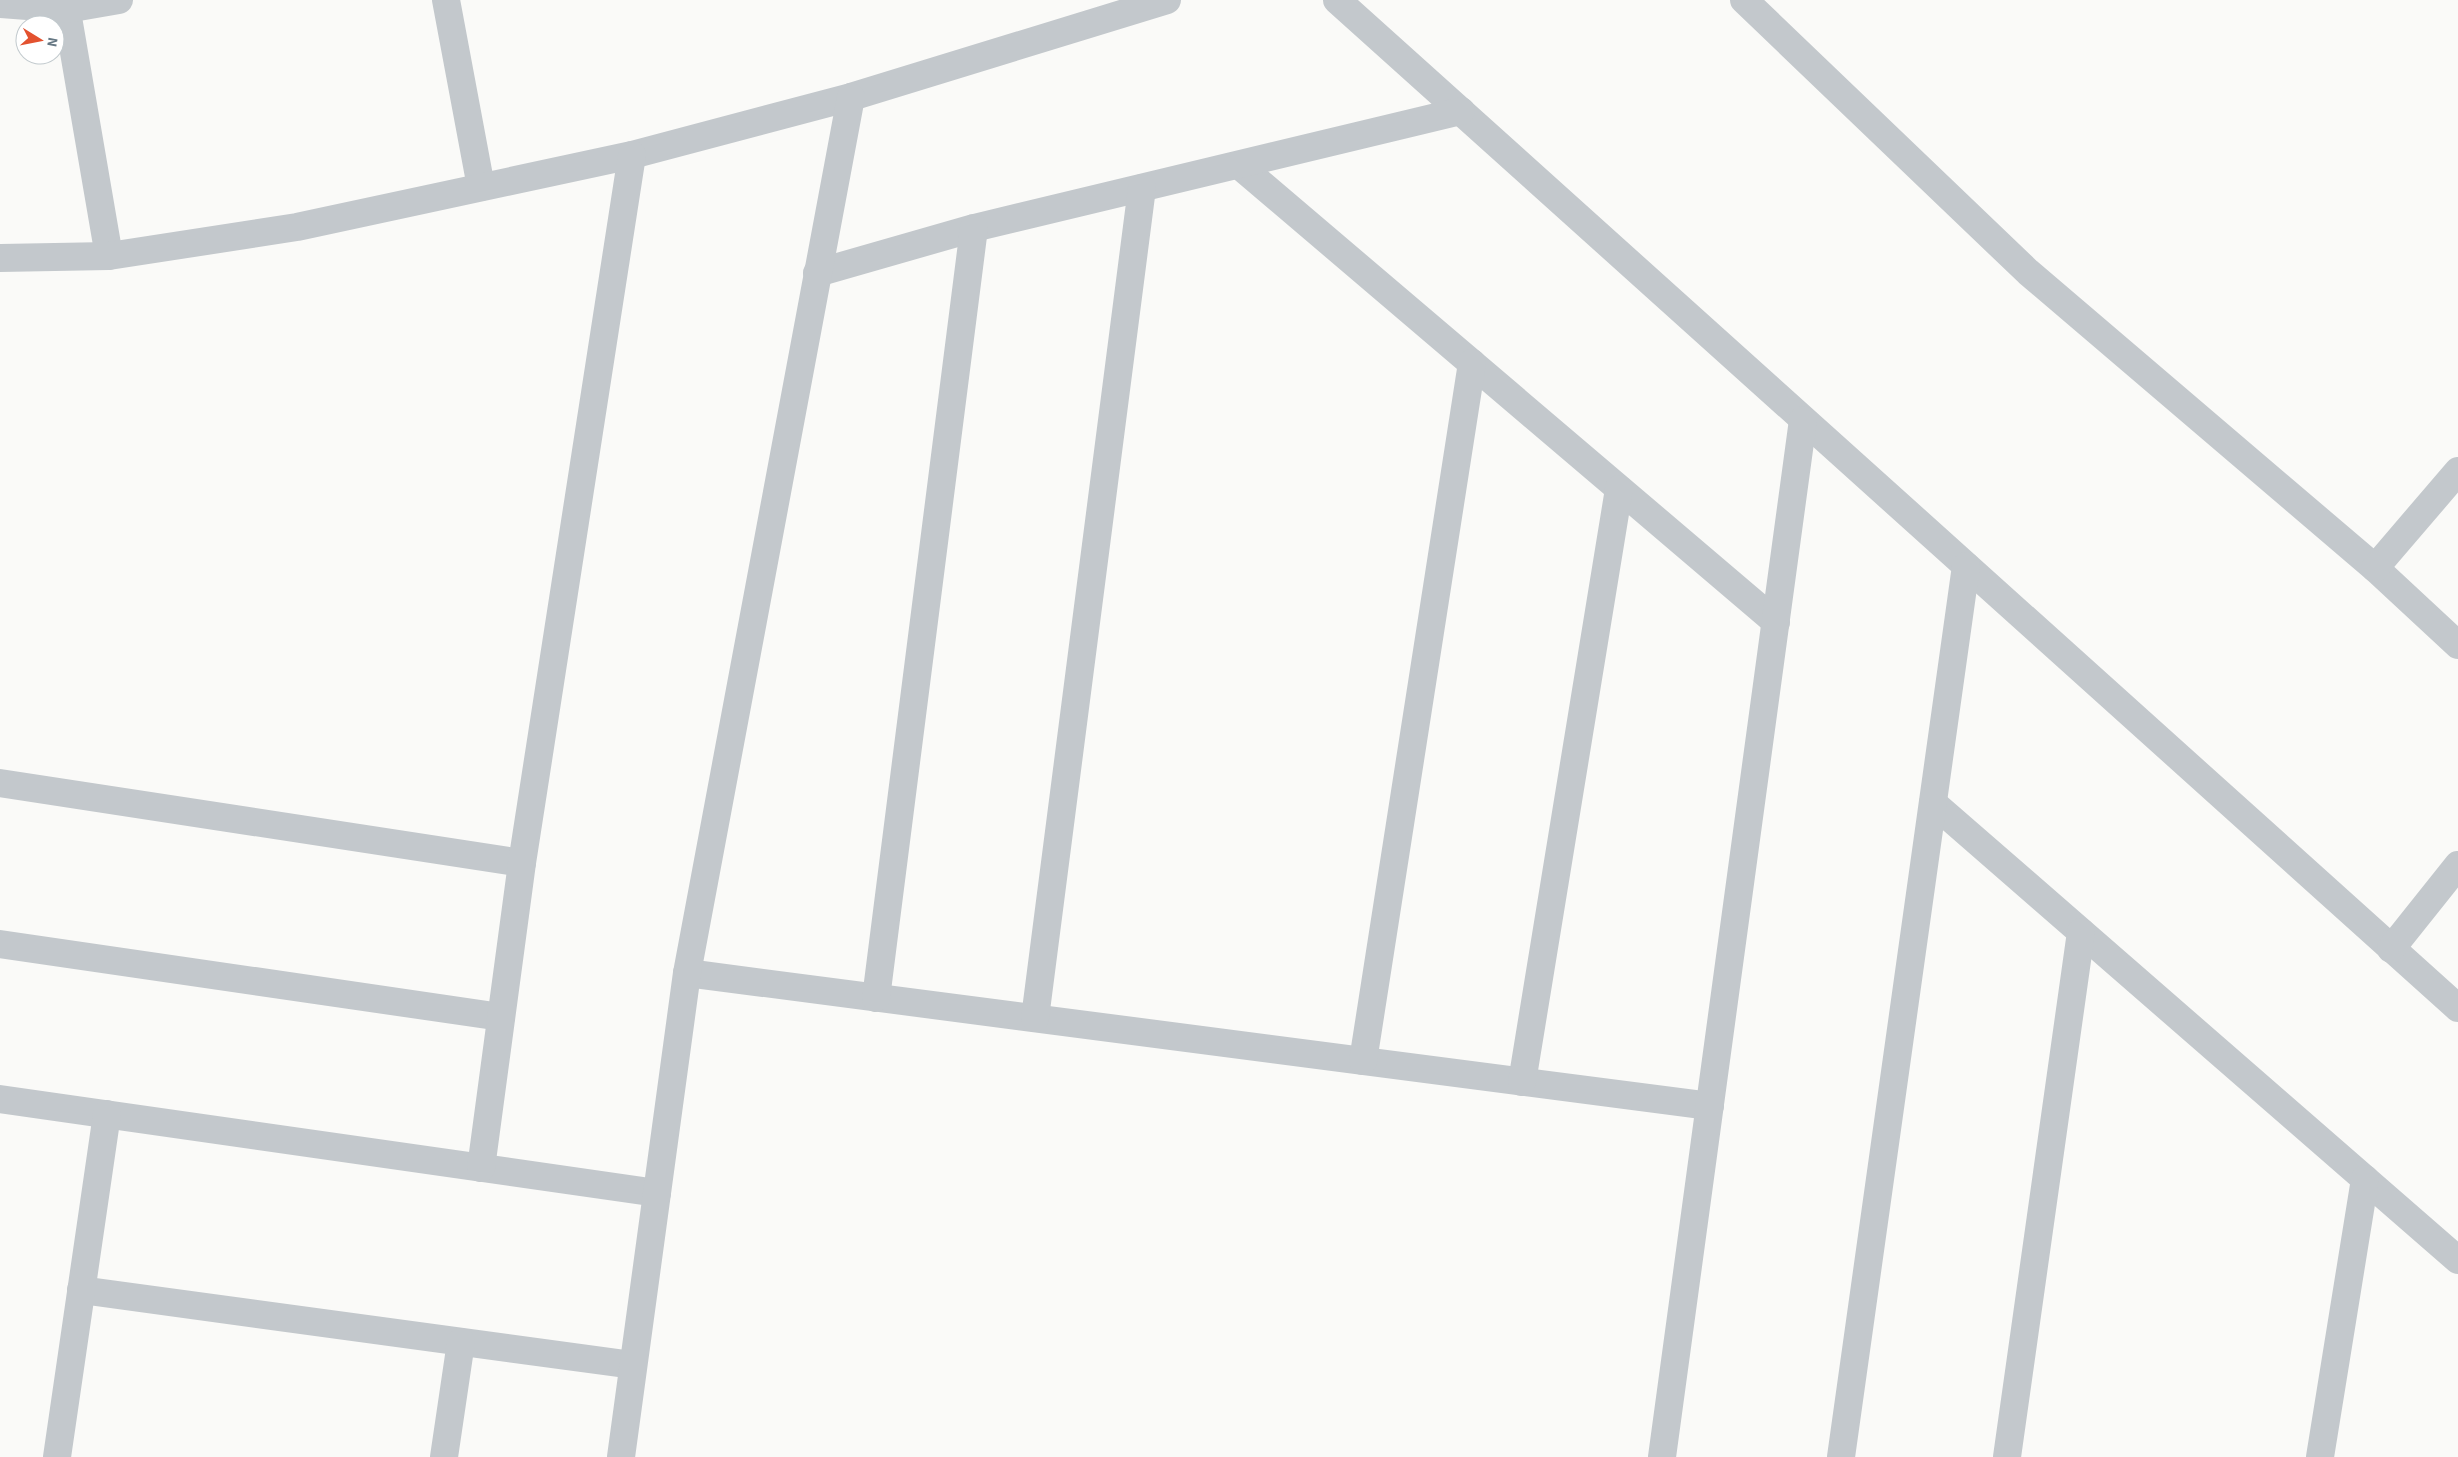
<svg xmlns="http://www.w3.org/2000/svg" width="2458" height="1457" font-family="'Source Sans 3',sans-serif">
  <rect width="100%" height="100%" fill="#fafaf8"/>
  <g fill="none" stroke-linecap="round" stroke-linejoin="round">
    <g stroke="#c3c8cc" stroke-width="28">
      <polyline points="65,0 109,256"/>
      <polyline points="446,0 481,187"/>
      <polyline points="1337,0 2458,1008"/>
      <polyline points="1744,0 2028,272 2375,568 2458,645"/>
      <polyline points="0,4 67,9 119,0"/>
      <polyline points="1239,165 1776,622"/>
      <polyline points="0,258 109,256 297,227 632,155 851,97 1167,0"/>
      <polyline points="817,273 974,228 1461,111"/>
      <polyline points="2375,568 2458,471"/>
      <polyline points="0,783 522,863"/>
      <polyline points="1933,803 2458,1260"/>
      <polyline points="0,944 501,1017"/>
      <polyline points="2391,949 2458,865"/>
      <polyline points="687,973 1710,1106"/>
      <polyline points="876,998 974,228"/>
      <polyline points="1035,1018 1142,188"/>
      <polyline points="1363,1061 1472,363"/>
      <polyline points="1522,1082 1619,489"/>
      <polyline points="0,1099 657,1193"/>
      <polyline points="481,1168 522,863 632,155"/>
      <polyline points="81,1290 633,1365"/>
      <polyline points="57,1457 107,1114"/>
      <polyline points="444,1457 461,1342"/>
      <polyline points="621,1457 687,973 851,97"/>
      <polyline points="1662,1457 1803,420"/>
      <polyline points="1841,1457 1966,566"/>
      <polyline points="2007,1457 2081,932"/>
      <polyline points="2320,1457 2365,1179"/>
    </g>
  </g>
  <g transform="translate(40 40) rotate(100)"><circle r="24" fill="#ffffff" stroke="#c1c9cd"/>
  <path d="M0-4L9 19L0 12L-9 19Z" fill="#e3522f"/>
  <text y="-8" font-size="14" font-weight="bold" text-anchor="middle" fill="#657783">N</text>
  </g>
</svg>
